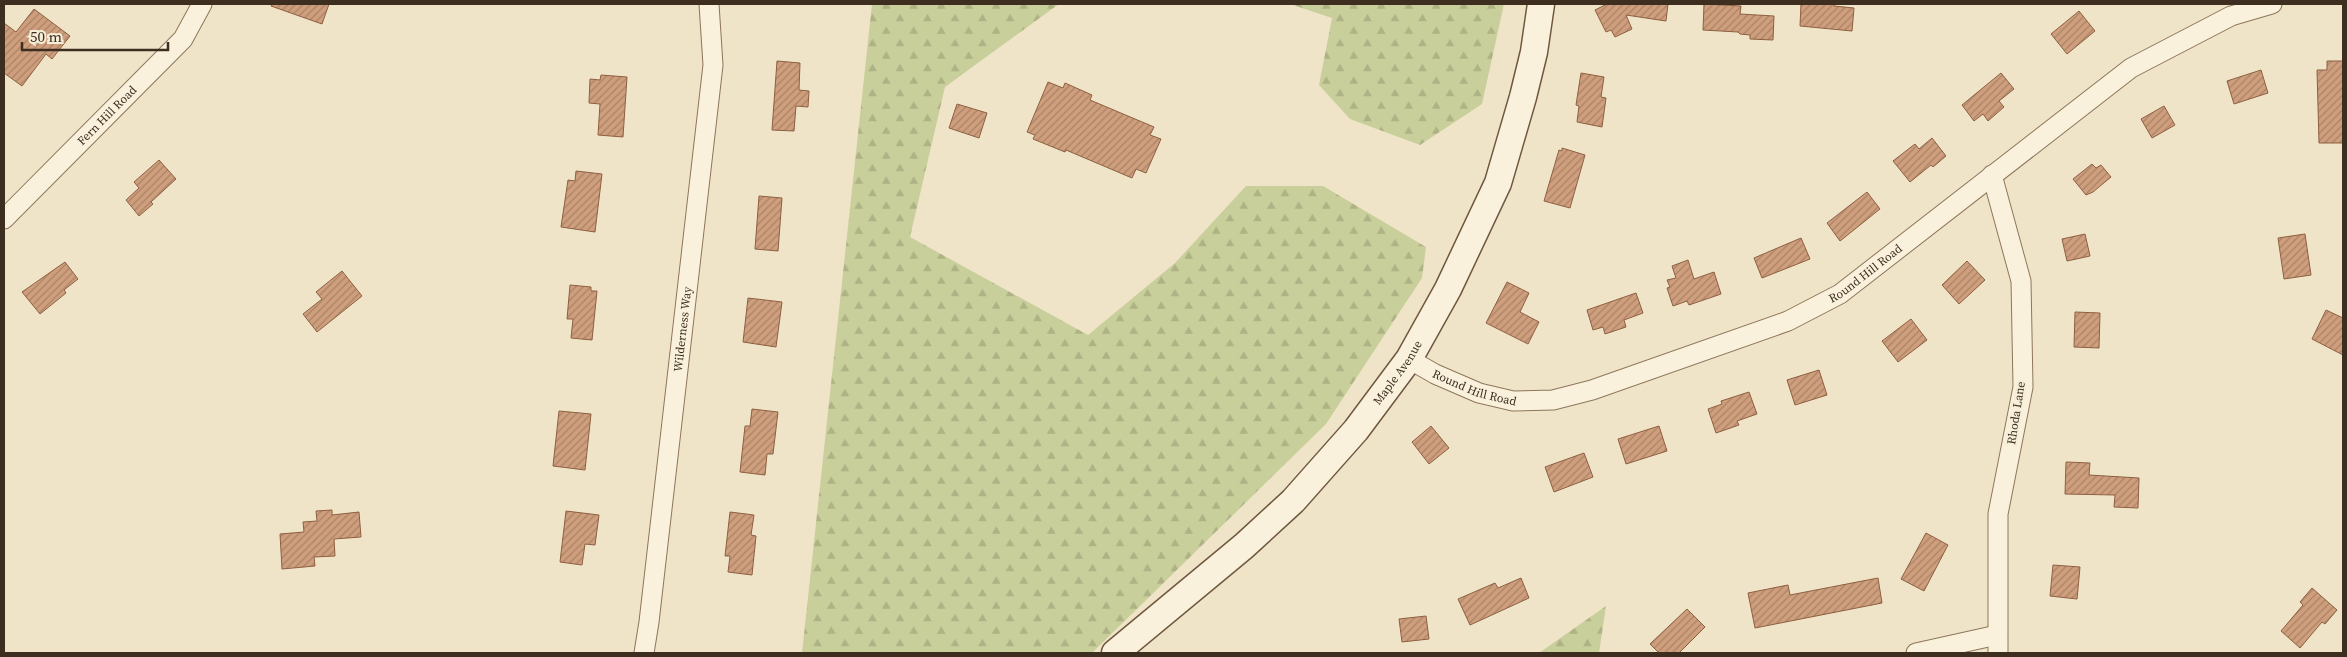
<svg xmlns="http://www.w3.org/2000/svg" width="2347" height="657" font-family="'Source Serif 4',serif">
  <defs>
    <pattern id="forest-firs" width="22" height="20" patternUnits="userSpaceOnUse" patternTransform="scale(1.25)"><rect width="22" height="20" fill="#c9cf9b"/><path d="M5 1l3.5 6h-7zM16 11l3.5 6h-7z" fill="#aeb285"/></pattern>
    <pattern id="building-hatch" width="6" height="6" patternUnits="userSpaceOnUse" patternTransform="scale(1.25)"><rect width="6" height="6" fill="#cf9f7d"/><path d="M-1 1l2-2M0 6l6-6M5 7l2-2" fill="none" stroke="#a98266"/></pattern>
  </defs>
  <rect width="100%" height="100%" fill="#f0e4c8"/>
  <g fill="url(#forest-firs)">
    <polygon points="872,4 1059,4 945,87 910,237 1088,335 1175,263 1246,186 1323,186 1426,247 1422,278 1326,424 1092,653 802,653"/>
    <polygon points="1290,4 1504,4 1482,104 1420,145 1350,119 1319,85 1332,18"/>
    <polygon points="1606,606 1599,653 1539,653"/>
  </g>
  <g fill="url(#building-hatch)" stroke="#8d5f41">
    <polygon points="272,4 329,4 322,24 271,6"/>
    <polygon points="1607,4 1668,4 1666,21 1626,15 1632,29 1615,37 1611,30 1606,32 1595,10"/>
    <polygon points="1704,4 1741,6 1740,14 1774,16 1773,40 1750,39 1750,35 1740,34 1738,32 1703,30"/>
    <polygon points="1801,4 1835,4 1834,6 1854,8 1852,31 1800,26"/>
    <polygon points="34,9 70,36 52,59 46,54 22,86 4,73 4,23 16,32"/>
    <polygon points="2079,11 2095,31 2067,54 2051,34"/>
    <polygon points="777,61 800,63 799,90 809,91 808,107 796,106 794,131 772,130"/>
    <polygon points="2327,61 2343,61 2343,143 2319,143 2317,70 2327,70"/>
    <polygon points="2261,70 2268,93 2234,104 2227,81"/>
    <polygon points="1581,73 1604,77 1601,97 1606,98 1602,127 1577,122 1579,106 1576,105"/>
    <polygon points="2001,73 2014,89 1999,101 2004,107 1988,121 1983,114 1974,121 1962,105"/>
    <polygon points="601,75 627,77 623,137 598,135 600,104 589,103 590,79 600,80"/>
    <polygon points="1048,82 1063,88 1065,83 1092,95 1090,100 1154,127 1150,135 1161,139 1146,173 1136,169 1132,178 1066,150 1065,152 1033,139 1035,135 1027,132"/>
    <polygon points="957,104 987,113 979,138 949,128"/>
    <polygon points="2164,106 2175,125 2152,138 2141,119"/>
    <polygon points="1932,138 1946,156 1933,167 1931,165 1910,182 1893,161 1915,144 1919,149"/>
    <polygon points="1562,148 1585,155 1570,208 1544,201 1559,150 1562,151"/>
    <polygon points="159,160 176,179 151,202 153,204 139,216 126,200 139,188 134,182"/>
    <polygon points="2092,164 2096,168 2101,165 2111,177 2093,192 2086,195 2073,179"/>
    <polygon points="576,171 602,174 595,232 561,227 568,180 575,181"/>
    <polygon points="1867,192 1880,209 1840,241 1827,223"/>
    <polygon points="759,196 782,198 778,251 755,249"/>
    <polygon points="2085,234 2090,256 2067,261 2062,239"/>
    <polygon points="2305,234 2311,275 2284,279 2278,238"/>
    <polygon points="1801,238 1810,259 1762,278 1754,258"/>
    <polygon points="1688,260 1694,279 1714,272 1721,294 1689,305 1687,301 1673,306 1667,288 1670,287 1667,280 1676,278 1672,266"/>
    <polygon points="1967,261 1985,280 1959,304 1942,285"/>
    <polygon points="65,262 78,279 64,290 66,293 40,314 22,292"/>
    <polygon points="342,271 362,296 317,332 303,314 322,299 316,292"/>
    <polygon points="1507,282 1529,293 1520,312 1539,322 1528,344 1486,323"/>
    <polygon points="570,285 591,287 591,291 597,291 592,340 571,338 573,319 567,319"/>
    <polygon points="1636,293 1643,313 1624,320 1626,327 1605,334 1603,327 1593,330 1587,310"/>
    <polygon points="748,298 782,302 776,347 743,342"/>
    <polygon points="2326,310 2343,318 2343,355 2312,339"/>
    <polygon points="2075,312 2100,313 2099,348 2074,347"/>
    <polygon points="1911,319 1927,340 1898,362 1882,341"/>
    <polygon points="1819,370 1827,395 1795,405 1787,380"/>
    <polygon points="1749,392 1757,414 1737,421 1739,425 1716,433 1708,409 1722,404 1721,401"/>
    <polygon points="752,409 778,412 773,454 767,454 765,475 740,472 745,426 750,426"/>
    <polygon points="559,411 591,414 585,470 553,466"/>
    <polygon points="1431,426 1449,448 1429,464 1412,442"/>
    <polygon points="1659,426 1667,451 1626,464 1618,439"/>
    <polygon points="1584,453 1593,477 1554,492 1545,467"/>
    <polygon points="2066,462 2090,463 2089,475 2139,478 2138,508 2114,507 2115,495 2065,494"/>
    <polygon points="332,510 332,515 359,512 361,537 334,539 335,556 314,557 315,566 282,569 280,534 304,532 303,522 317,521 316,511"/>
    <polygon points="566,511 599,515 595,545 585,544 582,565 560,562"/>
    <polygon points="730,512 754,515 751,535 756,536 752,575 728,572 730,556 725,556"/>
    <polygon points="1926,533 1948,545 1924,591 1901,579"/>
    <polygon points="2053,565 2080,567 2077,599 2050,596"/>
    <polygon points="1521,578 1529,598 1470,625 1458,599 1495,583 1498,588"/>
    <polygon points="1878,578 1882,603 1755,628 1748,593 1788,585 1790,595"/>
    <polygon points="2312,588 2337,610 2325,624 2322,622 2300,648 2281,631 2303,605 2300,602"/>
    <polygon points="1687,609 1705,627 1679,653 1659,653 1650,644"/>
    <polygon points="1426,616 1429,639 1402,642 1399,619"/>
  </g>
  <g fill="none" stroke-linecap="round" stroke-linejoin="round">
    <defs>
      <g id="street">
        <polyline points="1992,175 2021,281 2023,387 1998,514 1998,653"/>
        <path id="s1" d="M4,219L183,39L202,4"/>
        <path id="s2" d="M1409,359L1435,374L1479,393L1513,401L1553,400L1592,390L1788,321L1840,294L2131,68L2231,16L2272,4"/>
        <path id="s3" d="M644,653L649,622L713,65L709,4"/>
        <polyline points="1916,653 1997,635"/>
      </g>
      <g id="secondary">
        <path id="s4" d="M1115,653L1244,546L1293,501L1356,430L1409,359L1448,289L1498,183L1523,97L1534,52L1541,4"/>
      </g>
    </defs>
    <use href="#street" stroke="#8d765c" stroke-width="21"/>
    <use href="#secondary" stroke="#6f573f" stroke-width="29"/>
    <use href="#street" stroke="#faf1dc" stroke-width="19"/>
    <use href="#secondary" stroke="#faf1dc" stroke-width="26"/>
  </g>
  <g text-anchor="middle" stroke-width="5" stroke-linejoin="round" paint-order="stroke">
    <g font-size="12" fill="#3d2e20" stroke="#f7eed8">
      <text dy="4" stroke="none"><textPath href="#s1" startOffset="146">Fern Hill Road</textPath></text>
      <text dy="4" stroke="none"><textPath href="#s2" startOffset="492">Round Hill Road</textPath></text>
      <text dy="4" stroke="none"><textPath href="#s3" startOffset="326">Wilderness Way</textPath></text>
      <text dy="4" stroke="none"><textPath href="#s4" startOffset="400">Maple Avenue</textPath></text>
      <text dy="4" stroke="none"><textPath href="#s2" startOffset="72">Round Hill Road</textPath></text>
      <text transform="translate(2016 413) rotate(-81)" y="4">Rhoda Lane</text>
    </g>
  </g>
  <rect width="2347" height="657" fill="none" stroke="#3d2e20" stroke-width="10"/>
  <path d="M22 42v8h146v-8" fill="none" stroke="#3d2e20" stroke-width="2.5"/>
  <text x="30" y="42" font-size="15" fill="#3d2e20" stroke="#f7eed8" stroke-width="4" paint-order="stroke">50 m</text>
</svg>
